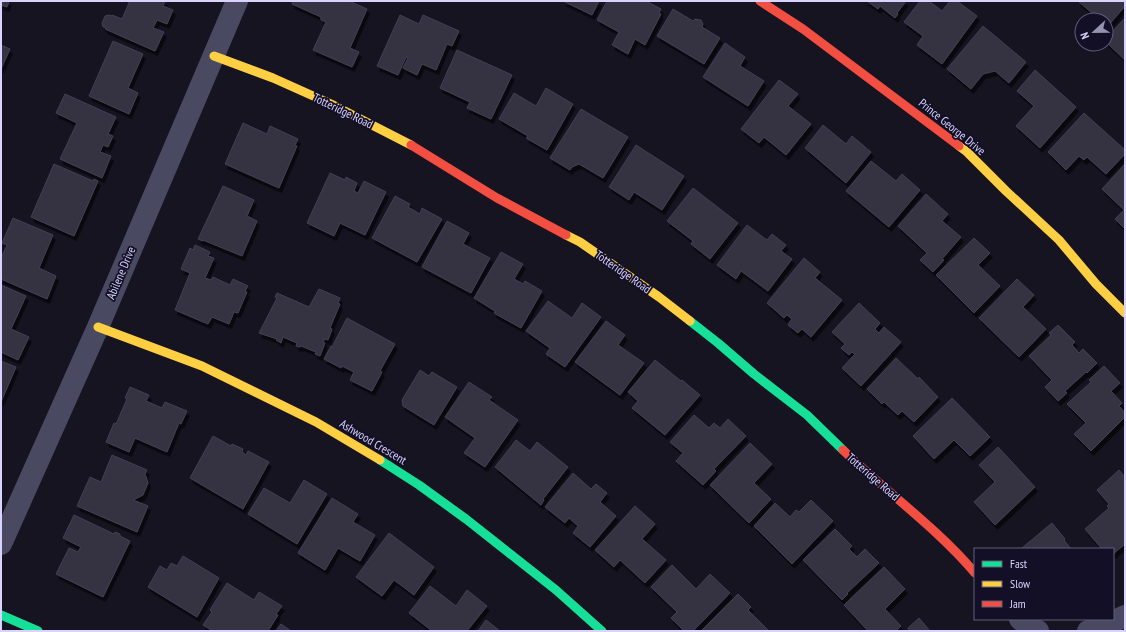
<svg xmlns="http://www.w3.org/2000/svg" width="1126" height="632" font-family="'PT Sans Narrow',sans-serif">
  <defs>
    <filter id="shadow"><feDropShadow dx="2.5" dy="4.5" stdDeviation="0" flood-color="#0009"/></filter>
  </defs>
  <rect width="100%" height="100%" fill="#161421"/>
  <g fill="#343243" stroke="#433f54" filter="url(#shadow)">
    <polygon points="1,1 9,1 7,7 1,5"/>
    <polygon points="128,1 165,1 163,6 173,10 167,24 157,20 153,28 164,32 155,51 105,29 106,28 103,27 102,23 105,16 109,15 112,16 112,15 122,19 129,3"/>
    <polygon points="293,1 349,1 367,9 350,48 359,52 352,67 313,50 326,22 321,20 321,17 292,4"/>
    <polygon points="563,1 599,1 592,15"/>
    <polygon points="607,1 646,1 661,9 659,13 661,14 645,45 635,39 628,54 612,45 619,32 597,20"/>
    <polygon points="865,1 906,1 897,13 898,14 895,18 880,6 878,9 867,1 866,2"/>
    <polygon points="920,1 929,1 942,11 950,1 957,1 977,16 942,64 917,45 923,36 904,22"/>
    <polygon points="1078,1 1125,1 1125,6 1108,26 1106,25 1106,20 1100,20"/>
    <polygon points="673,9 693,21 695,19 701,20 703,24 702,27 720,38 704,64 657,36"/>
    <polygon points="400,15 419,24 423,15 459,31 452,46 447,44 436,70 422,64 417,75 403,68 408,58 406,57 398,75 377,66"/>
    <polygon points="1125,18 1125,60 1106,42 1106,38"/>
    <polygon points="983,26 1026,62 1009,83 995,71 983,74 971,89 947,69"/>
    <polygon points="113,41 143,54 128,88 138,93 129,114 89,96"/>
    <polygon points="725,43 745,57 740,66 764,81 748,106 703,77"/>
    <polygon points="1,45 10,49 1,69"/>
    <polygon points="457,50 512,75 491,119 467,108 470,102 440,88"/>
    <polygon points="1035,70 1076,107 1040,148 1016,126 1034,106 1017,91"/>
    <polygon points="779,80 798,94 788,106 811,124 786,155 764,137 759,143 741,129"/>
    <polygon points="546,88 573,104 547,150 526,138 528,136 499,119 514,93 536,106"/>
    <polygon points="65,94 116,117 108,134 113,136 108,147 103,145 100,152 111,156 102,178 60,159 77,123 56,113"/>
    <polygon points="581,109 628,137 603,178 579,164 572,167 570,170 550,158"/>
    <polygon points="1084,113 1125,150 1125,154 1106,174 1087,157 1084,160 1079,156 1066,170 1048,152"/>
    <polygon points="243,123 267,134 270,126 298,139 295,145 297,146 279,188 225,164"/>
    <polygon points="823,125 846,144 852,136 871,152 846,183 805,148"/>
    <polygon points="636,145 684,176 662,210 634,192 629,200 609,187"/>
    <polygon points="871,161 896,181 902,174 920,190 889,227 846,191"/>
    <polygon points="54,164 93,181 94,179 98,181 74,236 31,217"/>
    <polygon points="1125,164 1125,229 1115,219 1124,210 1102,189"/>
    <polygon points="330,173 345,180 346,177 357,183 354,191 358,193 364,181 386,192 365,235 340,223 334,236 307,223"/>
    <polygon points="223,186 254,200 247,216 257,221 242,256 203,240 203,241 198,239"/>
    <polygon points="693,188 738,223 710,259 691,244 693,241 667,221"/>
    <polygon points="926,194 948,214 942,221 961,237 942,259 944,260 933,272 920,260 927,253 898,226"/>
    <polygon points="395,196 410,204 408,207 420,214 422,208 442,219 417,262 372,238"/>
    <polygon points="13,218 53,235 39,268 56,276 47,299 1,279 1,258 7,245 2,243"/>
    <polygon points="447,221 469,233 463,244 490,258 471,293 422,267"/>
    <polygon points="747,225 767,240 772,234 786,245 781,251 792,259 768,291 741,271 736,279 717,265"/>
    <polygon points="974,238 990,253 978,265 1000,286 974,313 936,275"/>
    <polygon points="195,245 210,252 208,256 214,258 205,278 211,280 213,277 230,285 233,279 248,286 245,291 247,292 238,313 234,312 229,324 212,317 208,324 175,310 190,273 181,269 190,248 193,250"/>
    <polygon points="501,252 523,264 514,279 523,284 525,281 542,291 521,328 494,313 495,311 474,298"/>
    <polygon points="804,258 820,272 815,278 842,300 811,337 802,329 798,333 788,325 792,319 787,315 784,318 767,303"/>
    <polygon points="1017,279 1034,295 1023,307 1046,329 1019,357 979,318"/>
    <polygon points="1,285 26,296 11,329 29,337 18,360 1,352"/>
    <polygon points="319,289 340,298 338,303 340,304 330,328 332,329 328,340 325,339 323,342 325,343 320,356 315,354 316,352 301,346 300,347 296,346 297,343 283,337 281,343 276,340 277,339 259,333 277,298 275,297 277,293 309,307"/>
    <polygon points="548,301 572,318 582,303 601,317 565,367 546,354 550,348 526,331"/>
    <polygon points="859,303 880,323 875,329 879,333 884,327 901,342 861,386 842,368 855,354 852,352 849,355 841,348 845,344 832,332"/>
    <polygon points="347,318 395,344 380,371 382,372 372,391 350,380 354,372 342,366 341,368 324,359 331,346 332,347"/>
    <polygon points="606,321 625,335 618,345 644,363 620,395 575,362"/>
    <polygon points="1058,325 1075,342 1072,345 1079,353 1083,349 1097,363 1087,373 1086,372 1065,391 1067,393 1058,401 1045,387 1052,380 1029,356 1051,335 1049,333"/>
    <polygon points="896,358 918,379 919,377 938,397 914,422 902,411 898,415 884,402 882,404 867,389"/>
    <polygon points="655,360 681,381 682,380 700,395 665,435 632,408 638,401 628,392"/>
    <polygon points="1,361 16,367 1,402"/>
    <polygon points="1104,366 1120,383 1111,391 1122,403 1119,406 1125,413 1125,417 1091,451 1074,434 1086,423 1067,404 1091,382 1089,380"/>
    <polygon points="420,370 429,376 432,372 457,387 434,425 403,406 402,400"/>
    <polygon points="469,382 492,397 489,400 518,420 485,467 464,453 475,438 445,417"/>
    <polygon points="130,387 149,395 146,401 162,408 165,402 187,411 181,424 179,423 167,452 135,438 129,452 106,442 114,423 116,424 127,399 125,398"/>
    <polygon points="952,398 990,437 970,456 954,440 934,459 913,436"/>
    <polygon points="694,415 709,428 714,423 720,428 728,419 746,436 714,469 716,471 703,485 676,461 683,453 670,442"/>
    <polygon points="213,436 231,446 232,444 243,449 242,452 246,455 248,451 269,462 243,509 190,478"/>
    <polygon points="516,440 530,451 537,442 568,467 543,499 544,500 541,505 495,467"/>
    <polygon points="750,443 772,464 754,483 771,499 749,523 710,485"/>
    <polygon points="998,447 1035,487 995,525 974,502 995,482 979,465"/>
    <polygon points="112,455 147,470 145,474 148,483 143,495 133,500 148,506 137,532 77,506 90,477 101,482"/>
    <polygon points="1119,470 1125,477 1125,544 1113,554 1113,549 1102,549 1085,529 1109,508 1107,506 1109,504 1097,490"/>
    <polygon points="573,473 591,489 596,484 607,493 600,502 616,516 590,547 573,533 578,526 569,518 565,523 545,507"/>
    <polygon points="304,480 327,494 297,544 248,514 264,488 290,503"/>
    <polygon points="332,498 358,514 353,522 375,535 360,561 338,548 325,570 298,553"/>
    <polygon points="811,500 833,521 792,564 754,526 775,503 790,517 796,510 799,512"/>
    <polygon points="635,506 655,524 642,539 666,560 645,583 620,560 614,567 595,550"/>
    <polygon points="74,515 114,534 115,532 120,534 120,536 130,541 103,597 56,574 69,548 78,552 81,547 63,538"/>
    <polygon points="1052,523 1065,539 1064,540 1071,549 1022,549 1022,548"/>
    <polygon points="835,529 852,546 849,549 857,557 865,549 879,563 847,593 848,594 842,600 803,560"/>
    <polygon points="389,533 434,567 414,595 394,580 382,596 356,577"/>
    <polygon points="183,556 219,578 197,617 148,587 160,566 167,570 171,563 177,566"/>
    <polygon points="672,565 696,589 710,574 730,593 693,631 684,631 671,618 677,612 651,587"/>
    <polygon points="884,567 905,589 885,609 901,626 896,631 868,631 844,605"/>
    <polygon points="227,583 254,600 259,592 282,606 276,614 278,615 268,631 213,631 203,625 212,612 210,610"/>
    <polygon points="430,586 456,606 467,590 487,606 467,631 432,631 409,613"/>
    <polygon points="738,594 751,607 748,610 769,631 701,631"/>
    <polygon points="919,618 930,631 908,631 909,630 908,628"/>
    <polygon points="486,620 500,631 478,631"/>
    <polygon points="281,624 291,631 276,631"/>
  </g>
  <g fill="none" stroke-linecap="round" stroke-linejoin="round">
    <g stroke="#4a4962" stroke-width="22">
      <polyline points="1,544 98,327 237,1"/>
      <polyline points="1020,619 1034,630 1038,631"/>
      <polyline points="1088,631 1098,629 1125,616"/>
    </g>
    <g stroke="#16e098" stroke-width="9">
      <polyline points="690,321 718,343 754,374 807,415 843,450"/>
      <polyline points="380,460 419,485 466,519 556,590 602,631"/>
      <polyline points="1,615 38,631"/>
    </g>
    <g stroke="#ffcf43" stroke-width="9">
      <polyline points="214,56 273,78 331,104 411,145"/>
      <polyline points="959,146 967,152 1006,191 1059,240 1096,284 1125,313"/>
      <polyline points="566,235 580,242 659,297 690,321"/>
      <polyline points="98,327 202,366 316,422 380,460"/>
    </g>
    <g stroke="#f24e42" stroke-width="9">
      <polyline points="760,1 803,29 959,146"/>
      <polyline points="411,145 497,198 566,235"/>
      <path d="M843,450C886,492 936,527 975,573"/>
    </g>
  </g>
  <g text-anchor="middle" stroke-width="3.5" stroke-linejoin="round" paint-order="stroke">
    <g font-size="12" fill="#d9d4ff" stroke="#130f26">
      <text transform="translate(343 111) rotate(26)" y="4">Totteridge Road</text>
      <text transform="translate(952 127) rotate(39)" y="4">Prince George Drive</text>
      <text transform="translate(623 272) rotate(35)" y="4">Totteridge Road</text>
      <text transform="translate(121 273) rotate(-67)" y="4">Abilene Drive</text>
      <text transform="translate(373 442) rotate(31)" y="4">Ashwood Crescent</text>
      <text transform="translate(873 477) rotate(41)" y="4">Totteridge Road</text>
    </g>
  </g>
  <rect width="1126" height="632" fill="none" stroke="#d9d4ff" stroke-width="4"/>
  <rect x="974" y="548" width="140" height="72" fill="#130f26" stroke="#625e7d"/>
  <rect x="982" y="561" width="20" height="6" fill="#16e098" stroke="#625e7d"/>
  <text x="1010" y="568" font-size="12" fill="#d9d4ff">Fast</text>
  <rect x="982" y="581" width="20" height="6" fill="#ffcf43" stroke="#625e7d"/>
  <text x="1010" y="588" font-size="12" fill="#d9d4ff">Slow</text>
  <rect x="982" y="601" width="20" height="6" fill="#f24e42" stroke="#625e7d"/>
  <text x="1010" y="608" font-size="12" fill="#d9d4ff">Jam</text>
  <g transform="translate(1094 32) rotate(248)"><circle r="19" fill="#130f26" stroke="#625e7d"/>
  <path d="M0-3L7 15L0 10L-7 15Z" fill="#9591b1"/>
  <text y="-6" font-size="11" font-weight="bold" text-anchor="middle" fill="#d9d4ff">N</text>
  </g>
</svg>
